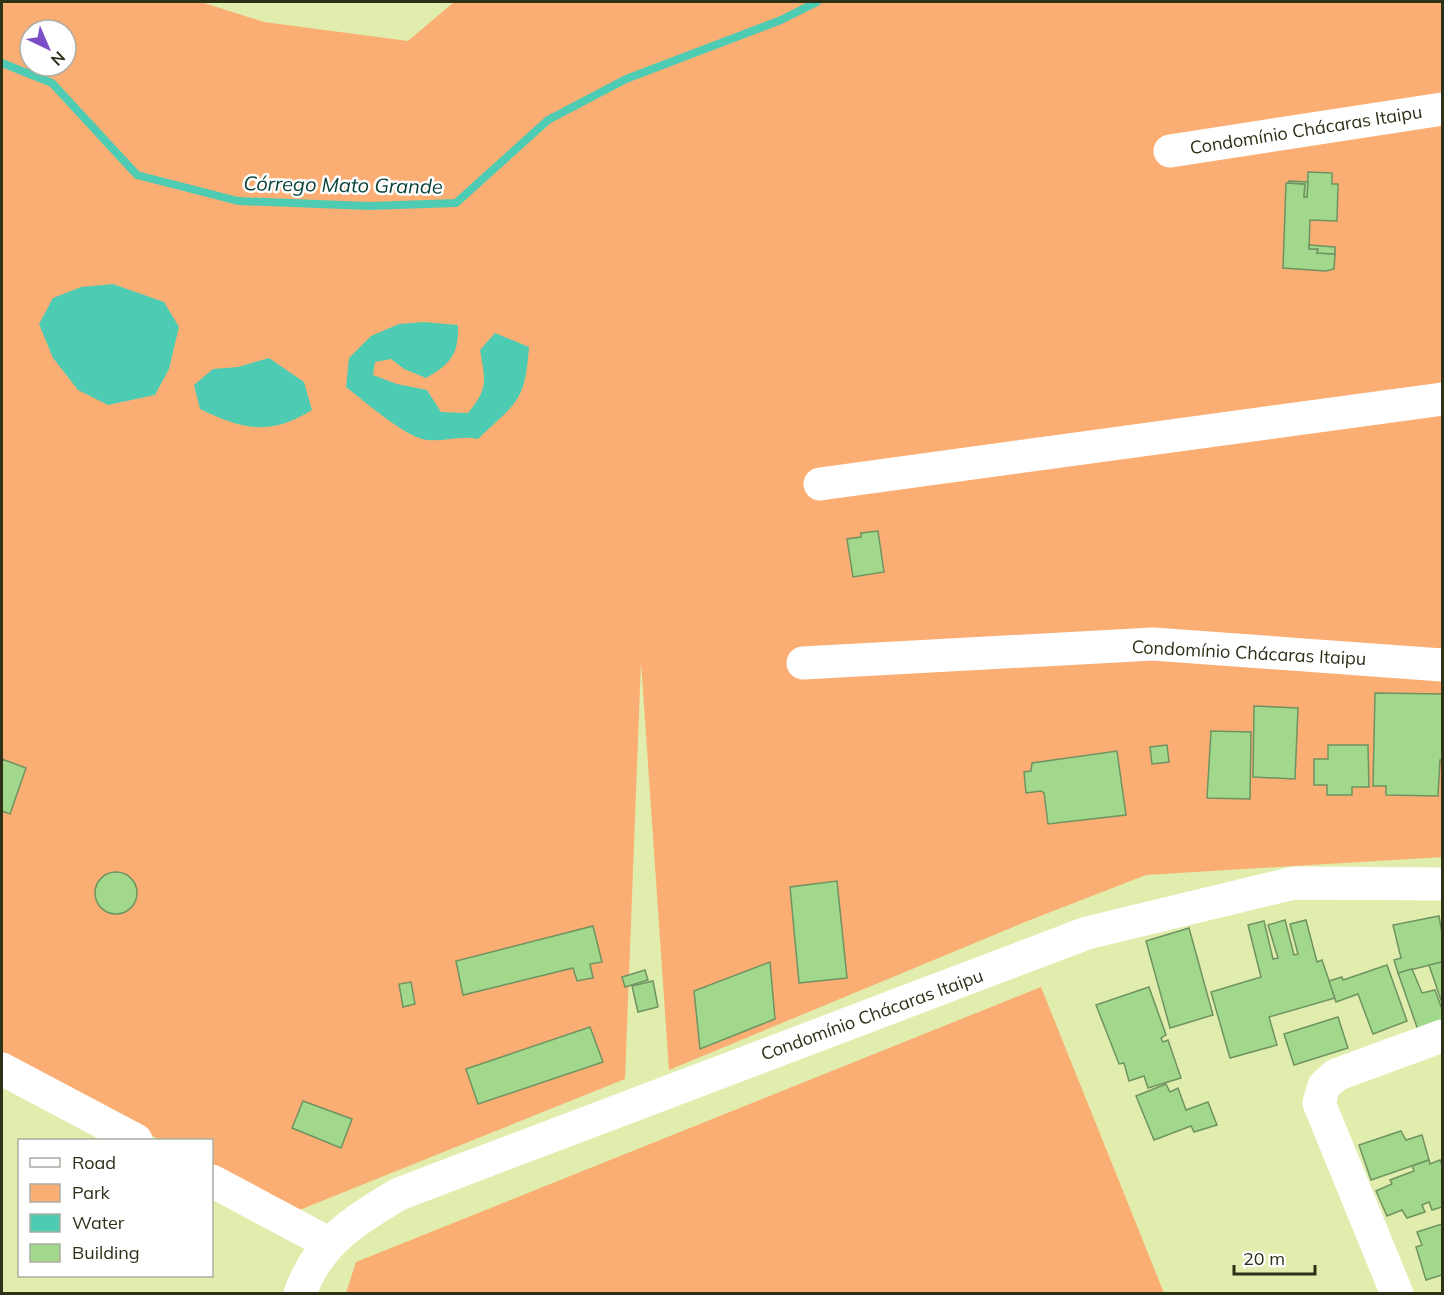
<svg xmlns="http://www.w3.org/2000/svg" width="1444" height="1295" font-family="Mulish,sans-serif">
  <rect width="100%" height="100%" fill="#e0edad"/>
  <g fill="#fbae74" fill-rule="evenodd">
    <path d="M2,2H201L264,22L408,41L454,2H1442V857L1146,875L1030,920L669,1070L641,662L625,1079L292,1213L212,1169V1140H160L2,1053ZM30,30H66V66H30Z"/>
    <polygon points="1041,987 1164,1293 346,1293 356,1262"/>
  </g>
  <g fill="#4dccb3">
    <polygon points="113,284 164,302 179,327 169,369 155,395 108,405 78,390 53,358 39,324 53,298 81,287"/>
    <path d="M424,322L458,325C459,354 451,364 426,378L404,369L391,359L375,362L373,375L397,384L427,390L441,412L468,413C489,388 485,380 480,350L495,333L529,347C525,404 516,402 478,439C460,435 445,442 427,440C406,438 363,400 346,387L349,358L371,336L399,324Z"/>
    <path d="M269,358L304,382L312,410C270,436 243,430 200,409L194,385L213,369L238,367Z"/>
  </g>
  <g fill="none" stroke-linecap="round" stroke-linejoin="round">
    <polyline stroke="#4dccb3" stroke-width="8" points="2,63 52,83 137,175 238,201 369,206 456,203 548,120 626,79 781,20 817,2"/>
  </g>
  <g fill="#a1d88b" stroke="#6f9361" stroke-width="1.5">
    <polygon points="1308,172 1332,173 1332,184 1338,184 1337,221 1310,220 1309,249 1318,249 1317,253 1335,254 1334,269 1326,271 1283,268 1286,183 1305,184 1304,197 1307,197"/>
    <polygon points="1289,181 1308,182 1307,197 1304,197 1305,184 1289,183"/>
    <polygon points="1309,245 1335,247 1335,254 1317,253 1318,249 1309,249"/>
    <polygon points="878,531 884,572 853,577 847,539 861,537 861,533"/>
    <polygon points="1375,693 1442,694 1442,760 1440,760 1438,796 1386,795 1386,786 1373,786"/>
    <polygon points="1254,706 1298,708 1295,779 1253,777"/>
    <polygon points="1211,731 1251,732 1250,799 1207,798"/>
    <polygon points="1167,745 1169,762 1152,764 1150,747"/>
    <polygon points="1328,745 1368,745 1369,787 1352,787 1352,795 1327,795 1327,785 1314,785 1314,759 1328,759"/>
    <polygon points="1117,751 1126,815 1048,824 1044,793 1041,791 1026,793 1024,772 1031,771 1032,763"/>
    <polygon points="2,759 26,768 10,814 2,811"/>
    <circle cx="116" cy="893" r="21"/>
    <polygon points="837,881 847,978 799,983 790,887"/>
    <polygon points="1439,916 1442,933 1442,962 1398,973 1394,960 1401,958 1393,925"/>
    <polygon points="1285,920 1294,955 1298,954 1290,924 1306,920 1317,962 1322,960 1335,998 1269,1017 1277,1045 1230,1058 1211,992 1261,977 1248,925 1264,921 1273,959 1278,958 1268,925"/>
    <polygon points="593,926 602,962 590,964 593,978 577,981 573,968 463,995 456,961"/>
    <polygon points="1189,928 1213,1015 1170,1028 1146,941"/>
    <polygon points="770,962 775,1019 700,1049 694,991"/>
    <polygon points="1442,962 1442,1003 1429,965"/>
    <polygon points="1387,965 1407,1021 1373,1034 1358,994 1336,1002 1329,981 1342,977 1343,980"/>
    <polygon points="1412,969 1422,993 1435,990 1442,1009 1442,1022 1418,1030 1398,973"/>
    <polygon points="645,970 648,980 625,987 622,977"/>
    <polygon points="653,981 658,1007 638,1012 632,986"/>
    <polygon points="411,982 415,1004 403,1007 399,984"/>
    <polygon points="1149,987 1166,1035 1161,1038 1163,1042 1168,1040 1181,1078 1148,1088 1144,1076 1129,1081 1124,1063 1119,1064 1096,1005"/>
    <polygon points="1338,1017 1348,1048 1294,1065 1284,1034"/>
    <polygon points="590,1027 603,1062 478,1104 466,1069"/>
    <polygon points="1166,1084 1170,1092 1178,1088 1186,1110 1208,1102 1217,1125 1194,1132 1191,1126 1154,1140 1136,1096"/>
    <polygon points="303,1101 352,1119 341,1148 292,1128"/>
    <polygon points="1401,1131 1406,1140 1422,1135 1429,1160 1371,1180 1359,1145"/>
    <polygon points="1429,1160 1430,1164 1440,1160 1442,1165 1442,1207 1432,1210 1429,1202 1422,1205 1425,1212 1407,1218 1402,1210 1387,1216 1376,1191 1392,1184 1390,1180 1414,1171 1412,1166"/>
    <polygon points="1442,1224 1442,1275 1426,1280 1416,1247 1422,1245 1417,1232"/>
  </g>
  <g fill="none" stroke-linecap="round" stroke-linejoin="round">
    <g stroke="#fff" stroke-width="33">
      <polyline points="1170,151 1442,109"/>
      <polyline points="820,484 1442,399"/>
      <polyline points="803,663 1153,644 1442,665"/>
      <polyline points="2,1069 136,1140"/>
      <polyline points="212,1181 328,1243"/>
      <polyline points="1397,1294 1319,1103 1324,1086 1336,1075 1442,1036"/>
    </g>
    <path stroke="#fff" stroke-width="33" d="M300,1294C317,1243 355,1220 399,1194L1087,933L1294,883L1442,884"/>
  </g>
  <g text-anchor="middle" stroke-width="5" stroke-linejoin="round" paint-order="stroke">
    <g font-size="18" fill="#2d3118" stroke="#fff">
      <text transform="translate(1306 130) rotate(-9)" y="6">Condomínio Chácaras Itaipu</text>
      <text transform="translate(1249 653) rotate(3)" y="6">Condomínio Chácaras Itaipu</text>
      <text transform="translate(872 1015) rotate(-20)" y="6">Condomínio Chácaras Itaipu</text>
    </g>
    <g font-size="20" font-style="italic" fill="#094338" stroke="#fff">
      <text transform="translate(343 185) rotate(1)" y="7">Córrego Mato Grande</text>
    </g>
  </g>
  <rect width="1444" height="1295" fill="none" stroke="#2d3118" stroke-width="6"/>
  <rect x="18" y="1139" width="195" height="138" fill="#ffffff" stroke="#abada3" stroke-width="1.5"/>
  <rect x="30" y="1158" width="30" height="9" fill="#ffffff" stroke="#abada3" stroke-width="1.5"/>
  <text x="72" y="1169" font-size="18" fill="#2d3118">Road</text>
  <rect x="30" y="1184" width="30" height="18" fill="#fbae74" stroke="#abada3" stroke-width="1.5"/>
  <text x="72" y="1199" font-size="18" fill="#2d3118">Park</text>
  <rect x="30" y="1214" width="30" height="18" fill="#4dccb3" stroke="#abada3" stroke-width="1.5"/>
  <text x="72" y="1229" font-size="18" fill="#2d3118">Water</text>
  <rect x="30" y="1244" width="30" height="18" fill="#a1d88b" stroke="#abada3" stroke-width="1.5"/>
  <text x="72" y="1259" font-size="18" fill="#2d3118">Building</text>
  <g transform="translate(48 48) rotate(136)"><circle r="28" fill="#ffffff" stroke="#abada3" stroke-width="1.5"/>
  <path d="M0-4.5L10 22L0 15L-10 22Z" fill="#7b4dc6"/>
  <text y="-9" font-size="16" font-weight="bold" text-anchor="middle" fill="#2d3118">N</text>
  </g>
  <path d="M1234 1265v9h81v-9" fill="none" stroke="#2d3118" stroke-width="3"/>
  <text x="1243" y="1265" font-size="18" fill="#2d3118" stroke="#ffffff" stroke-width="4.5" paint-order="stroke">20 m</text>
</svg>
